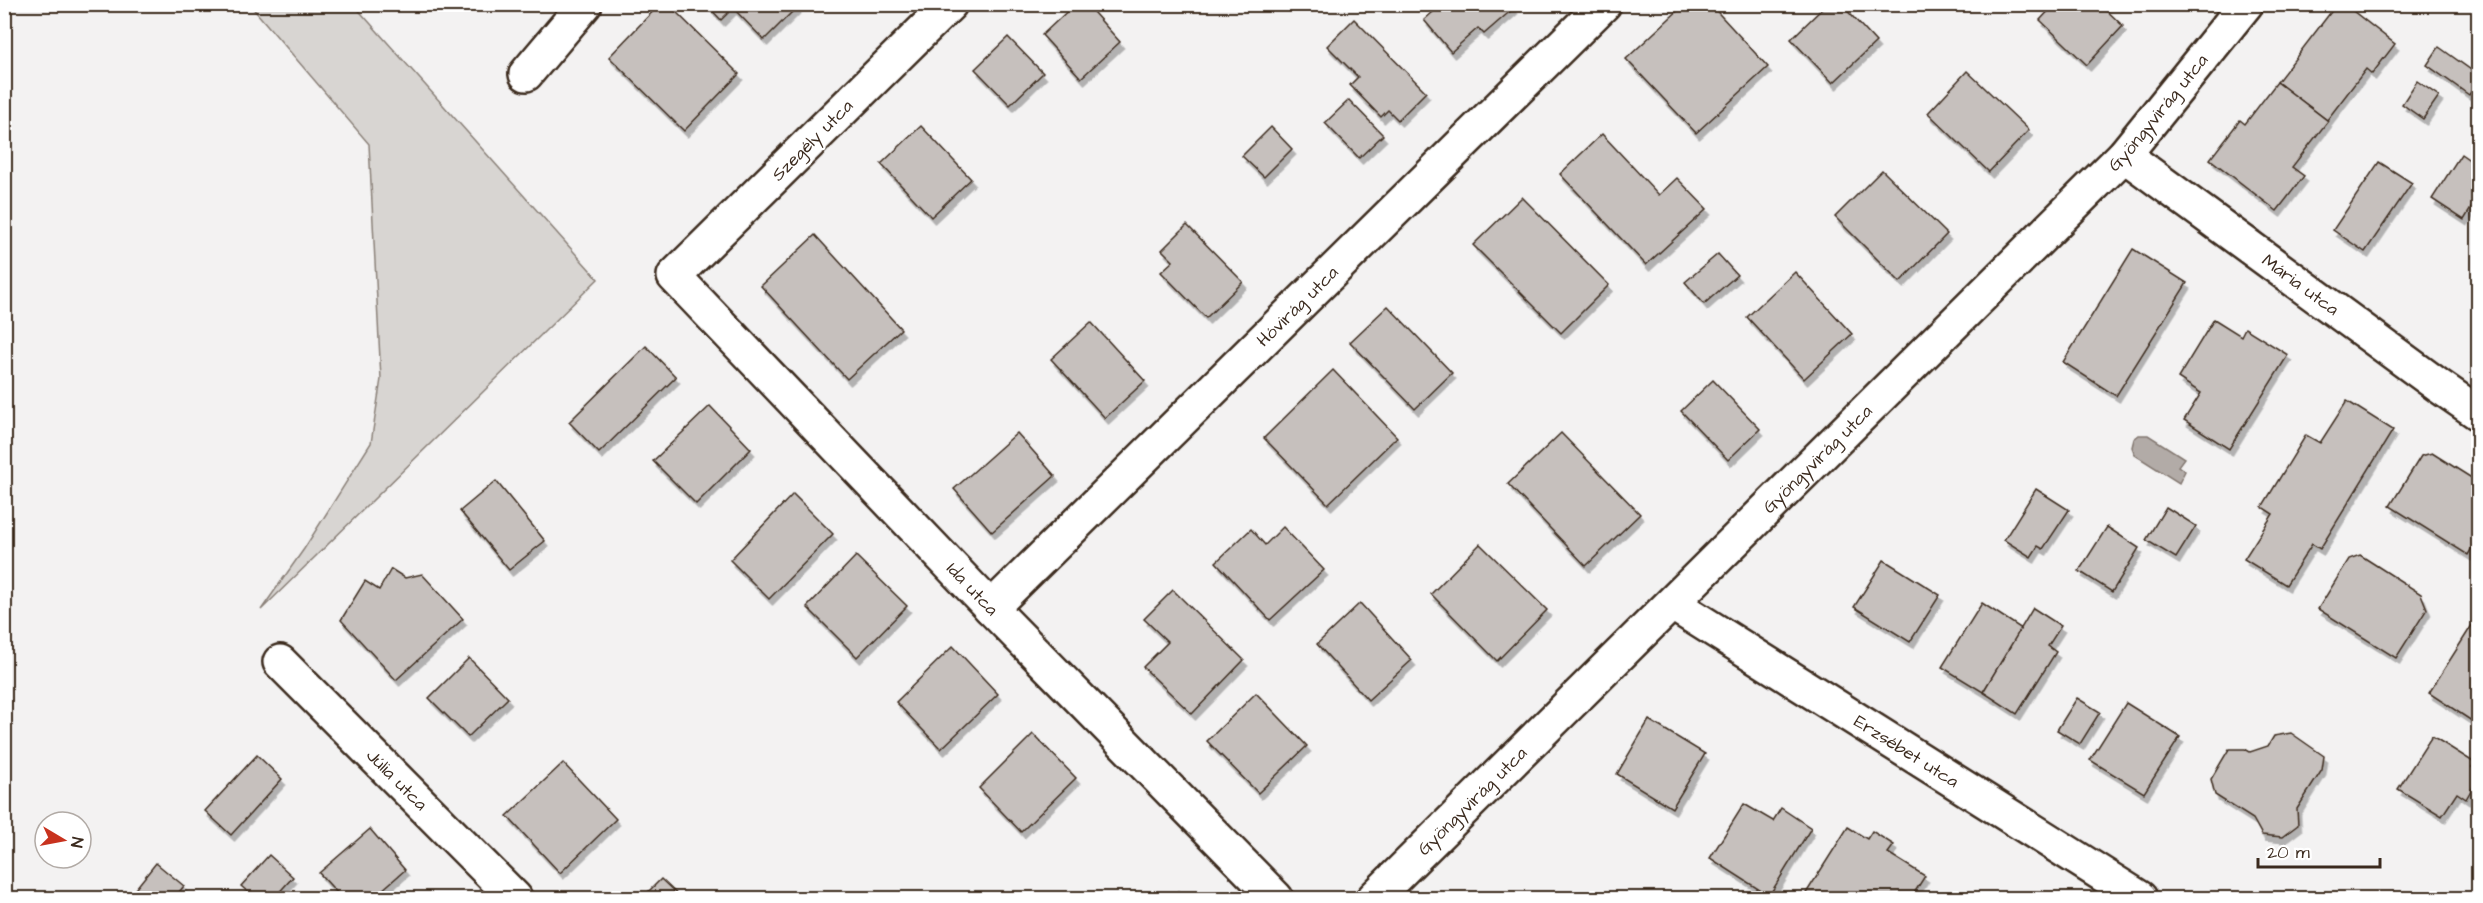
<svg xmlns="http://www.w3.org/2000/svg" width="2483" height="903" font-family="'Architects Daughter',sans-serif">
  <defs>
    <filter id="shadow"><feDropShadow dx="3.5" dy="6" stdDeviation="0" flood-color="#0004"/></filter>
  </defs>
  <rect width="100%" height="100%" fill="#f3f2f2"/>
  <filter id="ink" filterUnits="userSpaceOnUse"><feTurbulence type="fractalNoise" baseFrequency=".0167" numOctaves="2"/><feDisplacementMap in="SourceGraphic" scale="12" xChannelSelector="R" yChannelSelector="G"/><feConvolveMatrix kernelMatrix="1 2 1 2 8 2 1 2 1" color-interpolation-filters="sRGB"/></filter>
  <g filter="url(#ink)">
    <polygon fill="#d8d5d2" stroke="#8a8078" stroke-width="1.5" points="250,5 354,5 598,279 261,610 304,549 371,443 381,379 369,144"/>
    <polygon fill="#b2aba7" stroke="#827770" stroke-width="1.5" points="2139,435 2148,435 2184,458 2178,466 2185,471 2179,483 2135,455 2132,447 2134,439"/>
    <g fill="#c6c0bd" stroke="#3b2a1e" stroke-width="1.5" filter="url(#shadow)">
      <polygon points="660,4 668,4 739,74 684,131 609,57"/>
      <polygon points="706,4 800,4 764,40 733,8 721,20"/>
      <polygon points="1075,4 1086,4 1120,42 1081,78 1042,35"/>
      <polygon points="1442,4 1511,4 1514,8 1484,34 1478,28 1451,52 1424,20"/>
      <polygon points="1685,4 1710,4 1768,67 1696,133 1626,59"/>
      <polygon points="1827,4 1841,4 1876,42 1833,83 1791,39"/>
      <polygon points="2055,4 2100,4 2123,26 2087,65 2040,20"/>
      <polygon points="2337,4 2344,4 2395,44 2372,74 2366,69 2327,120 2277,82"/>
      <polygon points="1354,19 1426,92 1398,120 1388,110 1381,117 1350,85 1358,77 1327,46"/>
      <polygon points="1008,37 1043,73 1010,105 975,69"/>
      <polygon points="2439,47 2478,75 2478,81 2469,95 2427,65"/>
      <polygon points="1967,71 2029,130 1989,172 1928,113"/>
      <polygon points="2417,81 2439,96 2423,119 2402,104"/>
      <polygon points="2277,82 2328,121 2292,167 2304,176 2277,211 2210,159 2240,120 2245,124"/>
      <polygon points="1349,100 1383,135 1359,158 1325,123"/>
      <polygon points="921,126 971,179 931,217 881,164"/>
      <polygon points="1271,127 1292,149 1264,177 1242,156"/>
      <polygon points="1602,134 1659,195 1677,178 1707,209 1646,265 1560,174"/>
      <polygon points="2461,154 2478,166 2478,197 2464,220 2432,199"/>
      <polygon points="2379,162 2412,183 2365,252 2333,230"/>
      <polygon points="1882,170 1947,234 1900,282 1835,217"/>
      <polygon points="1522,197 1609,285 1561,333 1473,245"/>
      <polygon points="1187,225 1243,282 1206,318 1161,272 1173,261 1162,250"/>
      <polygon points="815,235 901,329 847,379 761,286"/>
      <polygon points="2133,249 2187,283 2116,396 2063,362"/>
      <polygon points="1718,254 1737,275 1704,304 1685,282"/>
      <polygon points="1795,272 1852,334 1804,379 1747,317"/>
      <polygon points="1388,306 1452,373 1415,409 1350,342"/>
      <polygon points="2214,319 2241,336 2245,328 2288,355 2229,449 2184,420 2201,393 2178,378"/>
      <polygon points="1091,322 1145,381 1105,418 1051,359"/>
      <polygon points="646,346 676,377 599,453 569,422"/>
      <polygon points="1333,370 1397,437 1328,504 1264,438"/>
      <polygon points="1713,380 1760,429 1728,460 1681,411"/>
      <polygon points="2347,401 2393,430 2320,549 2312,544 2286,585 2244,559 2273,514 2262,507 2306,435 2320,443"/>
      <polygon points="710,406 751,449 696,504 653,461"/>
      <polygon points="1017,433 1055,476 992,532 954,489"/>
      <polygon points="1561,433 1640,514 1586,566 1508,484"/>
      <polygon points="2432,453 2478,482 2478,538 2468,555 2390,506 2421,456"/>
      <polygon points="496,481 545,541 509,570 460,511"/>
      <polygon points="2036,489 2069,510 2043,549 2038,546 2031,557 2004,540"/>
      <polygon points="793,494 833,534 769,599 730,560"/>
      <polygon points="2166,507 2196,526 2176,558 2146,540"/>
      <polygon points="1283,527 1324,570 1270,620 1216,562 1251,529 1265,545"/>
      <polygon points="2107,527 2139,548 2112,592 2079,571"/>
      <polygon points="1480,544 1547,610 1497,661 1431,594"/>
      <polygon points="2360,555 2421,594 2427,609 2396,658 2318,609 2349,559"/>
      <polygon points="856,556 907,606 857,657 807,607"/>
      <polygon points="1884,560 1940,595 1910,642 1854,607"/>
      <polygon points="391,569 405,578 422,574 463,619 396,680 341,620 365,581 379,590"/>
      <polygon points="1173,590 1244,660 1192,714 1143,667 1168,642 1144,619"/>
      <polygon points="1360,603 1412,660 1368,700 1317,644"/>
      <polygon points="1982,603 2022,629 1983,692 1942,667"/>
      <polygon points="2033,608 2061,626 2048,646 2056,652 2017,714 1983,692"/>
      <polygon points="2474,622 2478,624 2478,725 2429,693"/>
      <polygon points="953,646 998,694 941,749 896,702"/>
      <polygon points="469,658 508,698 468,737 429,698"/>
      <polygon points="1256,693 1307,746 1258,793 1207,741"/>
      <polygon points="2077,698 2100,712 2080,744 2057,730"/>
      <polygon points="2126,703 2180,737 2144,793 2090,760"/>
      <polygon points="1649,720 1705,754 1672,808 1617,774"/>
      <polygon points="2291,733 2324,756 2322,770 2297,809 2298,825 2282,837 2262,835 2253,819 2215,795 2211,779 2229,749 2245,749 2250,752 2268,746 2274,736"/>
      <polygon points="1033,734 1076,778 1021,832 979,788"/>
      <polygon points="2432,736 2475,763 2472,767 2478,771 2478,778 2466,799 2457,793 2442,816 2398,789"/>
      <polygon points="257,755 282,779 231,835 205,811"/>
      <polygon points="563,763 616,819 560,873 507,816"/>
      <polygon points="1744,804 1773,821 1781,808 1811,828 1769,896 1710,858"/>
      <polygon points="1848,827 1867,839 1872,831 1894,845 1888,853 1925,876 1911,898 1803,898"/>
      <polygon points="370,829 405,870 373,898 342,898 319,873"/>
      <polygon points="269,855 293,877 274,898 255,898 241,886"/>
      <polygon points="156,863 184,886 174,898 128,898"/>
      <polygon points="661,879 681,898 642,898"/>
      <polygon points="1178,891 1186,898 1170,898"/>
    </g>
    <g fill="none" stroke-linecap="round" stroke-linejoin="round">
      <defs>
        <g id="minor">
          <path id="s1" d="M950,4L674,276L991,608L1276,898"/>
          <polyline points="526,74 585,4"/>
          <path id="s2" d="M2124,155L2439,386L2478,413"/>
          <path id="s3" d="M1673,604L2140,898"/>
          <path id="s4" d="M991,608L1604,4"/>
          <path id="s5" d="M280,662L515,898"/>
          <path id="s6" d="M1374,898L2124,155L2246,4"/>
        </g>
      </defs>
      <use href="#minor" stroke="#3b2a1e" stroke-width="38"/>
      <use href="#minor" stroke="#fff" stroke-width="33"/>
    </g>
  </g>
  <g text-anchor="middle" stroke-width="4.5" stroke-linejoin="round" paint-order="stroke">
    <g font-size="18" fill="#3b2a1e" stroke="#fff">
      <text dy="6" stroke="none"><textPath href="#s6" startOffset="1110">Gyöngyvirág utca</textPath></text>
      <text transform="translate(812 140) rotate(-45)" y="6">Szegély utca</text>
      <text dy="6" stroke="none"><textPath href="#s2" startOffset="219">Mária utca</textPath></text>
      <text dy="6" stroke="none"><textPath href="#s4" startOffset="430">Hóvirág utca</textPath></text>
      <text dy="6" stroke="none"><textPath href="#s6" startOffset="624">Gyöngyvirág utca</textPath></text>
      <text dy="6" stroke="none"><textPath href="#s1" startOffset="820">Ida utca</textPath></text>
      <text dy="6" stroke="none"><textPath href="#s3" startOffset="276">Erzsébet utca</textPath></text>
      <text dy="6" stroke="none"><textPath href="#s5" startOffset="166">Júlia utca</textPath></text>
      <text dy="6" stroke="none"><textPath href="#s6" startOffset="138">Gyöngyvirág utca</textPath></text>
    </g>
  </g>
  <rect width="2483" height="903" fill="none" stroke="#fff" stroke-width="24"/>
  <rect x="12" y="12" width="2459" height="879" fill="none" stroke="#3b2a1e" stroke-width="2" filter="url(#ink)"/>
  <g transform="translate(63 840) rotate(100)"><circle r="28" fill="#ffffff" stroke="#b1aaa5" stroke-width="1.5"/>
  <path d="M0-4.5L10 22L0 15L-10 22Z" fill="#c8321e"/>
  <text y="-9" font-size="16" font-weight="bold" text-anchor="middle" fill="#3b2a1e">N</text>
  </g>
  <path d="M2258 858v9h122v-9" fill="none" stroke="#3b2a1e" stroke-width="3"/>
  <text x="2267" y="858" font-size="18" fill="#3b2a1e" stroke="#ffffff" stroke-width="4.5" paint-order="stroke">20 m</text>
</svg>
